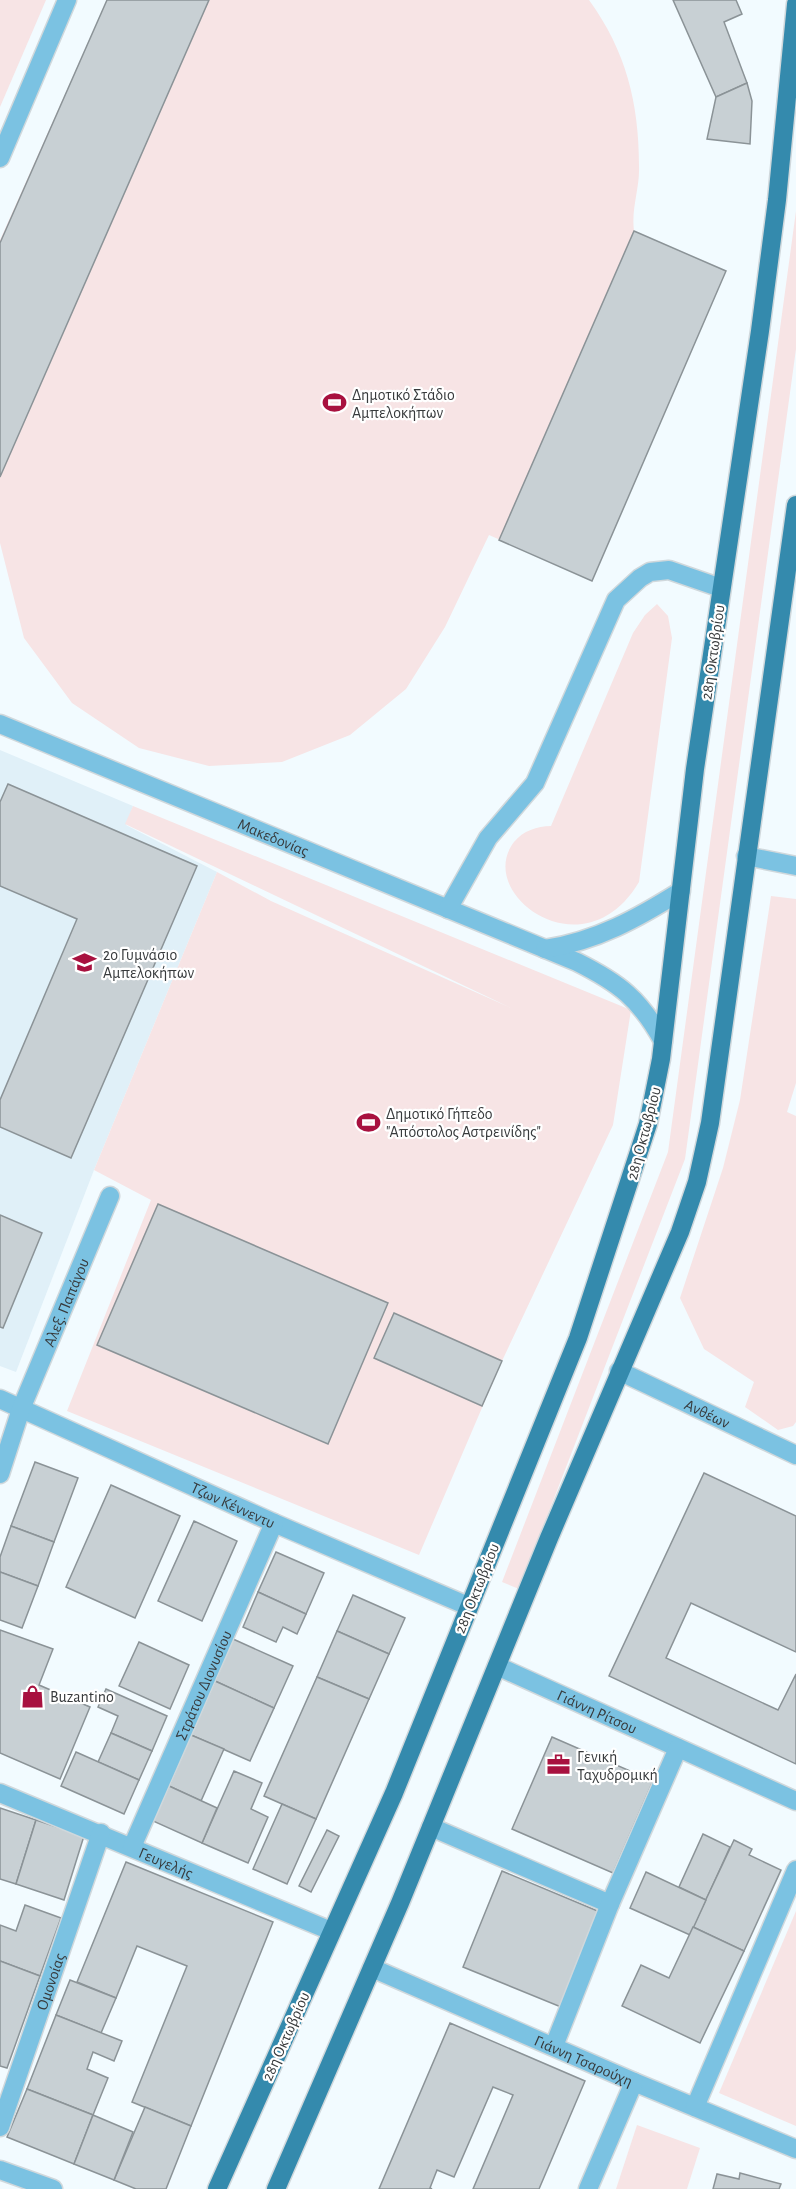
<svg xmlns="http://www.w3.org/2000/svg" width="796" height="2189" font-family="'Alegreya Sans',sans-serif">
  <rect width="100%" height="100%" fill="#f2fbff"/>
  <polygon fill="#e0f0f8" points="0,750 133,806 126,825 217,872 94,1170 16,1372 0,1366"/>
  <g fill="#f7e4e5">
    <polygon points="0,0 46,0 0,107"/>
    <path d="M107,0H589C626,51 639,103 639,166C640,188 631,208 634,231L726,271L594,575L570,571L489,535L445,627L406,689L350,735L282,762L209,766L139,748L72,703L24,638L0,543V240Z"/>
    <polygon points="796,211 796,349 685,1159 519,1589 502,1582 668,1152"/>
    <path d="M657,604L668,616L672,638L639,882C584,975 474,894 514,842C523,831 537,826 551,826L633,633L645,615Z"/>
    <polygon points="133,806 631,1010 613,1125 502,1361 419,1555 67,1411 151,1200 94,1170 217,872 271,901 511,1008 125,824"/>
    <polygon points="771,896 796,899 796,1083 787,1112 796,1116 796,1422 793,1426 778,1430 745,1407 754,1382 704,1349 680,1298 723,1168 740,1100"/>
    <polygon points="796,1911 796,2126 719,2093"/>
    <polygon points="637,2125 700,2148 687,2189 616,2189"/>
  </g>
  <g fill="#c8d0d4" stroke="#8b9397" stroke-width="1.5">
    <polygon points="107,0 209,0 0,477 0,243"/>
    <polygon points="673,0 736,0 742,14 724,22 747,83 716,97"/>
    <polygon points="747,83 752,101 750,144 707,139 716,97"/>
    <polygon points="634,231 726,271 592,581 499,540"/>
    <polygon points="8,784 197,866 71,1158 0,1127 0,1100 77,919 0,886 0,802"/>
    <polygon points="158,1204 388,1303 328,1444 97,1345"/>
    <polygon points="0,1215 42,1233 3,1328 0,1327"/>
    <polygon points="394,1313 502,1361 482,1406 374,1358"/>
    <polygon points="35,1462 78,1478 54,1542 11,1526"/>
    <polygon points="704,1473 796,1516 796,1652 691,1603 666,1658 778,1710 796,1674 796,1764 609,1676"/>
    <polygon points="111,1485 180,1516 135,1618 66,1587"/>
    <polygon points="194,1521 237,1541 202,1621 158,1601"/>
    <polygon points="11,1526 54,1542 38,1586 0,1572 0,1557"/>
    <polygon points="276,1552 324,1573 306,1614 258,1592"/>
    <polygon points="0,1572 38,1586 22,1628 0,1620"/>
    <polygon points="258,1592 306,1614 297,1634 283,1627 276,1642 243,1627"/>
    <polygon points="353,1595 405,1618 389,1654 337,1631"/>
    <polygon points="0,1630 53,1649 39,1685 90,1707 60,1779 0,1753"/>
    <polygon points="337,1631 389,1654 369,1699 317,1677"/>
    <polygon points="233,1639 293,1666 274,1708 215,1681"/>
    <polygon points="139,1642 189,1665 170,1709 119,1686"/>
    <polygon points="317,1677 369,1699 316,1819 264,1796"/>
    <polygon points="215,1681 274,1708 250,1761 191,1735"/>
    <polygon points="106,1689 167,1716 152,1751 111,1733 118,1716 98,1707"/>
    <polygon points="111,1733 152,1751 139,1780 98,1762"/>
    <polygon points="191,1735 224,1749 201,1801 169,1786"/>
    <polygon points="552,1737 653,1781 613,1873 512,1829"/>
    <polygon points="76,1752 139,1780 124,1814 61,1786"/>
    <polygon points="234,1771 262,1783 251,1809 268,1817 248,1863 202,1843"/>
    <polygon points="169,1786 217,1808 202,1843 153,1821"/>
    <polygon points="282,1804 316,1819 287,1884 253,1869"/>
    <polygon points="0,1808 36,1820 16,1884 0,1879"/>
    <polygon points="36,1820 84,1836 64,1900 16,1884"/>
    <polygon points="327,1830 339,1836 311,1892 299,1886"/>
    <polygon points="703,1834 730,1847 706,1900 679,1887"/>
    <polygon points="734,1840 752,1849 749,1855 781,1870 744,1951 693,1927"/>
    <polygon points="126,1862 273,1922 191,2126 132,2102 187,1966 137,1946 116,1998 77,1982"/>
    <polygon points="502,1871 600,1912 561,2007 463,1967"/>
    <polygon points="646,1872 706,1900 690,1935 630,1908"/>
    <polygon points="25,1905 61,1918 40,1976 0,1961 0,1925 16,1931"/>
    <polygon points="693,1927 744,1951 700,2043 622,2006 641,1965 669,1978"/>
    <polygon points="0,1961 40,1976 7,2068 0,2066"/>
    <polygon points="70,1980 116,1998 101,2033 56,2015"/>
    <polygon points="56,2015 122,2041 114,2061 93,2052 87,2069 108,2078 93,2115 27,2089"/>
    <polygon points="450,2023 585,2081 539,2189 473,2189 513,2095 493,2087 454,2177 437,2170 430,2188 432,2189 379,2189"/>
    <polygon points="27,2089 93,2115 74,2164 7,2137"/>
    <polygon points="145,2107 191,2126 166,2189 136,2189 114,2180"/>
    <polygon points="93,2115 133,2132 114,2180 74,2164"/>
    <polygon points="740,2173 781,2184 779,2189 713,2189 717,2174 739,2179"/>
  </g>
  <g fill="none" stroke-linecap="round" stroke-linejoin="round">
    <defs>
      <g id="minor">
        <polyline points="0,158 67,0"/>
        <path id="s1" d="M0,724L577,962C619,983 640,999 663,1041"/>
        <polyline points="746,856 796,866"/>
        <polyline points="448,909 488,838 535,783 616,600 640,578 650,572 669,570 721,588"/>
        <path d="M545,949C597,941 638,918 681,891"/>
        <path id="s2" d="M619,1371L796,1455"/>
        <path id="s3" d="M0,1399L274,1523L468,1606"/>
        <path id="s4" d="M0,1474L21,1409L110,1196"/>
        <path id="s5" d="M497,1666L796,1801"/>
        <path id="s6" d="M0,1793L331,1931"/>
        <polyline points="431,1827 610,1904"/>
        <path id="s7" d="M132,1847L274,1523"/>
        <path id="s8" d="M372,1968L634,2082L796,2149"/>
        <polyline points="554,2046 610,1904 678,1748"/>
        <polyline points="695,2107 796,1870"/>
        <path id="s9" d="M0,2127L101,1833"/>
        <polyline points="0,2170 53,2189"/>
        <polyline points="588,2189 634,2082"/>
      </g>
      <g id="major">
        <polyline points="217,2189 394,1793 578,1338 648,1124 661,1059 695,769 760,331 777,200 796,4"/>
        <polyline points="276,2189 400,1903 549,1538 680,1232 697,1182 710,1123 796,505"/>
      </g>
    </defs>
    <use href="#minor" stroke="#d0d8dc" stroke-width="21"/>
    <use href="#major" stroke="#d0d8dc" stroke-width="21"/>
    <use href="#minor" stroke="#7bc2e2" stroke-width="18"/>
    <use href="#major" stroke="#348aad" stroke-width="18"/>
  </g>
  <defs>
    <symbol id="stadium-bare" viewBox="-9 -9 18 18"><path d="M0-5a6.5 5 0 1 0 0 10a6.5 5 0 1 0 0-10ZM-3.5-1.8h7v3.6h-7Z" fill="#a8113f" stroke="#fff" stroke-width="2.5" paint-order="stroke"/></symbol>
    <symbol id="school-bare" viewBox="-9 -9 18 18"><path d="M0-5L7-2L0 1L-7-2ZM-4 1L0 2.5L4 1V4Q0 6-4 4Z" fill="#a8113f" stroke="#fff" stroke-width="2.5" paint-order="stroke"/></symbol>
    <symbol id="shop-bare" viewBox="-9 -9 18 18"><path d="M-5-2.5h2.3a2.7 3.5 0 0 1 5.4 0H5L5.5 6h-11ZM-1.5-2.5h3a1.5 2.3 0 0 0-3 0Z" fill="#a8113f" stroke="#fff" stroke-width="2.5" paint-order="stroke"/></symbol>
    <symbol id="office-bare" viewBox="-9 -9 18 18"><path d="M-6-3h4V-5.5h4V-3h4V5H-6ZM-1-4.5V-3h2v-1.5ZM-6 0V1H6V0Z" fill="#a8113f" stroke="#fff" stroke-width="2.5" paint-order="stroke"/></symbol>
  </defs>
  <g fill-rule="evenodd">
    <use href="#stadium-bare" x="318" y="386" width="33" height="33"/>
    <use href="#school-bare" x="68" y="946" width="33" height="33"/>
    <use href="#stadium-bare" x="352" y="1106" width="33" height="33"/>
    <use href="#shop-bare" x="16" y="1680" width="33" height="33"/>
    <use href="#office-bare" x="542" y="1748" width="33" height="33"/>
  </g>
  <g text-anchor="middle" stroke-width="4.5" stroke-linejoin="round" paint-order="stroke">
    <g font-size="16" fill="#373a3c" stroke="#fff" text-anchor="start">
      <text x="352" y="400">Δημοτικό Στάδιο<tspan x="352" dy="18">Αμπελοκήπων</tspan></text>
      <text x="103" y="960">2ο Γυμνάσιο<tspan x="103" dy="18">Αμπελοκήπων</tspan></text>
      <text x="386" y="1119">Δημοτικό Γήπεδο<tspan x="386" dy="18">"Απόστολος Αστρεινίδης"</tspan></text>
      <text x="50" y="1702">Buzantino</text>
      <text x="577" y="1762">Γενική<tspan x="577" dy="18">Ταχυδρομική</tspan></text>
    </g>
    <g font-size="16" fill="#373a3c" stroke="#fff">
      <text transform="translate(712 652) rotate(-82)" y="6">28η Οκτωβρίου</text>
      <text dy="6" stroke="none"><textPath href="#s1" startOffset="296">Μακεδονίας</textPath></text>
      <text transform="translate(643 1133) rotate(-75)" y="6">28η Οκτωβρίου</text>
      <text dy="6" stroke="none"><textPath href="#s4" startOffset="184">Αλεξ. Παπάγου</textPath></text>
      <text dy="6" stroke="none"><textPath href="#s2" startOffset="98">Ανθέων</textPath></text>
      <text dy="6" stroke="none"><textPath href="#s3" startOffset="256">Τζων Κέννεντυ</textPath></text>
      <text transform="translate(476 1588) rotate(-68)" y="6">28η Οκτωβρίου</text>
      <text dy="6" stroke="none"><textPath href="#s7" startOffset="177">Στράτου Διονυσίου</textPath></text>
      <text dy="6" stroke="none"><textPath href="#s5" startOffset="110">Γιάννη Ρίτσου</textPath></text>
      <text dy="6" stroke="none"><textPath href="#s6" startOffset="180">Γευγελής</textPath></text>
      <text dy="6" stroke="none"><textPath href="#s9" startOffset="154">Ομονοίας</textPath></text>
      <text transform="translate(285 2036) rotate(-66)" y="6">28η Οκτωβρίου</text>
      <text dy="6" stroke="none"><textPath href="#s8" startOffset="231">Γιάννη Τσαρούχη</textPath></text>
    </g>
  </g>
</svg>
